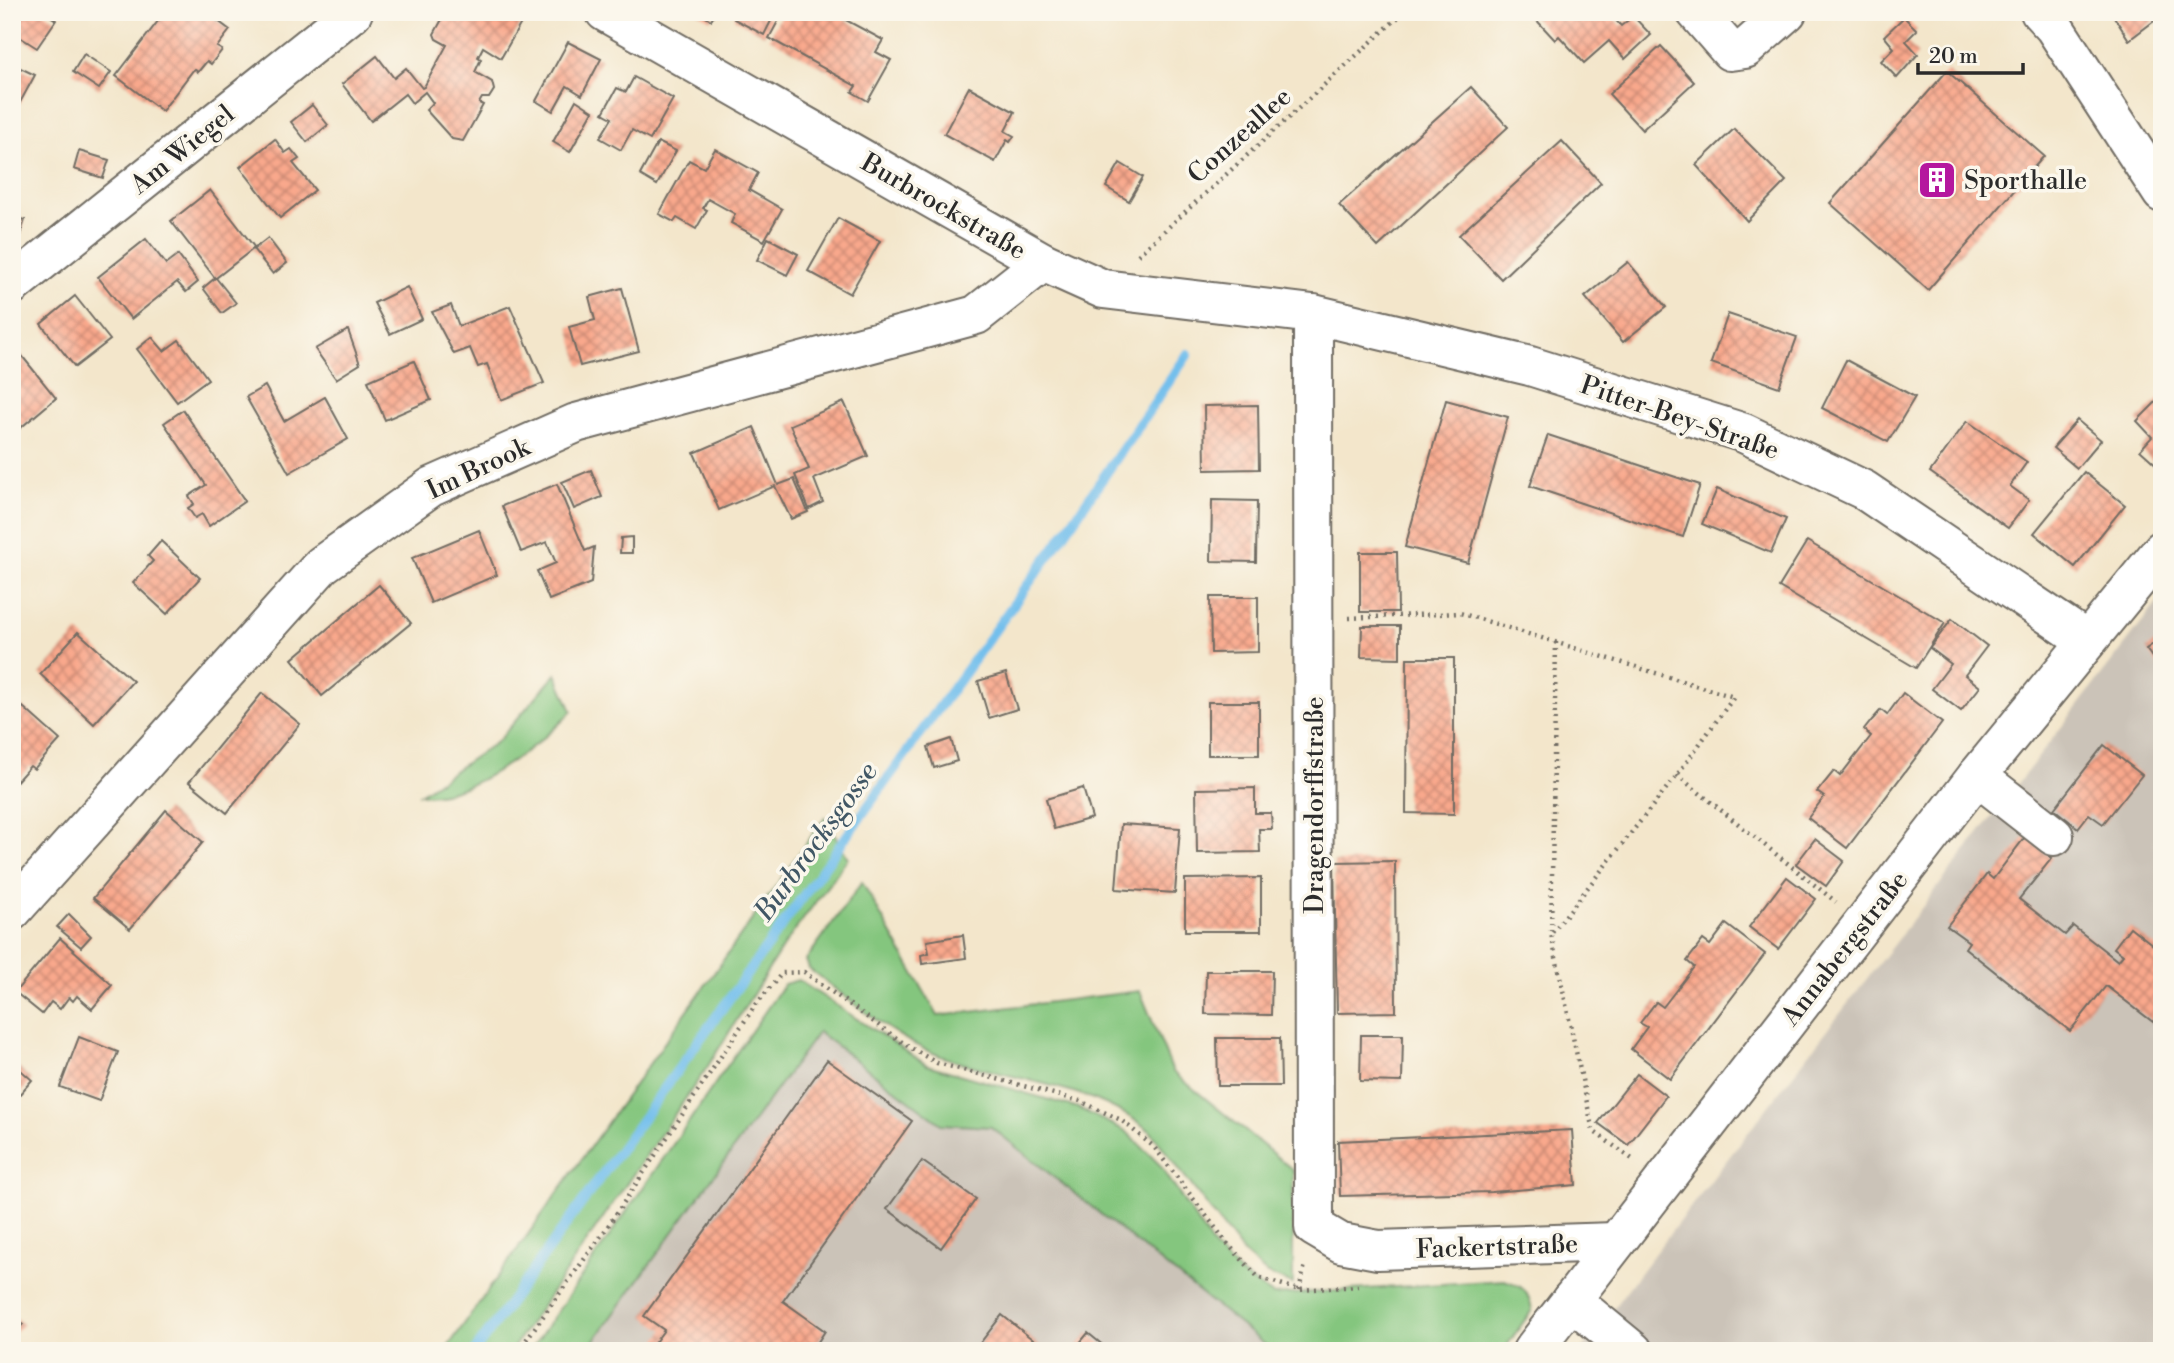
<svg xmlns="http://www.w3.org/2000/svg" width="2174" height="1363" font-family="'Libre Bodoni',serif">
  <defs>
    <pattern id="building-cross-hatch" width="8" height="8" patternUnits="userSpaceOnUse" patternTransform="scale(1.75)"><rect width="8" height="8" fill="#f9a88c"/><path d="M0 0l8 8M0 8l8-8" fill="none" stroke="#ca8973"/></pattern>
  </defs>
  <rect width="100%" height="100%" fill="#fbf7ec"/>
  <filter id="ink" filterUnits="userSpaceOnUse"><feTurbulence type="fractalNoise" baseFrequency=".0143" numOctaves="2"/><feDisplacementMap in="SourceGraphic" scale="14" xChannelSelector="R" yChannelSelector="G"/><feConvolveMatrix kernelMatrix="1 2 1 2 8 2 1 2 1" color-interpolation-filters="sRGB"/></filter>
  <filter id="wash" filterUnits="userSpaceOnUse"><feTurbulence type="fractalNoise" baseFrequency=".00686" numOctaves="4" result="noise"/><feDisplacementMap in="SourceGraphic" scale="28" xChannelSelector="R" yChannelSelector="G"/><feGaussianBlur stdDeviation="1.57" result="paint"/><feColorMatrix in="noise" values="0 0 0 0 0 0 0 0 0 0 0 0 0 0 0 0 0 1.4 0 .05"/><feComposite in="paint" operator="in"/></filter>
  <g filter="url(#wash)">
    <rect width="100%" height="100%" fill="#f3e6cb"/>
    <g fill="#cbc3b8">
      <polygon points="2162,597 2162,1351 1581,1351 1648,1262"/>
      <polygon points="818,1031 940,1124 991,1127 1273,1351 587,1351"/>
    </g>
    <g fill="#84c67e" stroke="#587854" stroke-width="2">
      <path d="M556,674L572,711C541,745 467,801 420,794L498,741Z"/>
      <polygon points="825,817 848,858 782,948 708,1066 511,1351 445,1351"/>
      <path d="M862,882L938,1016L1140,991L1173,1072L1293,1170V1284L1267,1274L1244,1254L1150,1131C1091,1083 1007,1081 938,1055C894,1039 847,997 809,969L806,960Z"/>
      <path d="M798,980L927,1065L1078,1108L1126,1131L1160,1165L1215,1249L1241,1274L1273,1295L1504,1280C1522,1285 1529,1291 1532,1310L1503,1351H1273L991,1127L941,1124L818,1032L587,1351H530L784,984Z"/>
    </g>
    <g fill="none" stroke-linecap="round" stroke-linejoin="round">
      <polyline stroke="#73bfec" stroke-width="10" points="475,1351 1065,533 1188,354"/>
    </g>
    <g id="blocks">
      <g fill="url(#building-cross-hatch)">
        <polygon points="17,12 44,12 56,20 37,48 12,32 12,19"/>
        <polygon points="165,12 206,12 230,30 217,47 222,50 211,64 207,61 198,72 194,69 162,111 116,76"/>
        <polygon points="446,12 513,12 524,18 501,58 483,47 478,57 481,59 475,72 492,82 494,90 489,98 482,98 479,103 483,105 463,141 452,139 426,110 433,103 425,92 412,103 405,94 371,121 342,84 377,56 394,78 406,68 422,88 424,87 447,45 436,39 434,34"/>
        <polygon points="697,12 715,12 711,20"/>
        <polygon points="737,12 759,12 772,19 764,35 734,19"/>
        <polygon points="783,12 831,12 883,40 876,52 891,60 868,101 852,92 856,86 769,38"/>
        <polygon points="1529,12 1608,12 1621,26 1633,16 1651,35 1625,59 1609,41 1584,63 1559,36 1555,40"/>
        <polygon points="2111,12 2162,12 2162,15 2129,40"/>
        <polygon points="1904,17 1917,30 1906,41 1918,54 1897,78 1881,61 1894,48 1884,36"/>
        <polygon points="568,42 601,59 582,95 567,86 553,111 536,101"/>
        <polygon points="1661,46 1694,82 1642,130 1609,94"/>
        <polygon points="84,54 111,72 99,89 73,72"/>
        <polygon points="12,64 35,75 17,108 12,106"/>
        <polygon points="1947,71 2044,156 1928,290 1830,203"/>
        <polygon points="634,77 673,99 650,140 632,130 621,150 600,138 612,118 603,113 617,88 626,92"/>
        <polygon points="969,87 1015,112 1005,131 1014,136 1010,142 1007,140 995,162 944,134"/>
        <polygon points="1471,87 1508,127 1378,247 1339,205"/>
        <polygon points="576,100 593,111 570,152 553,142"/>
        <polygon points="312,105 328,125 307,142 291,122"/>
        <polygon points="1734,129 1786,181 1747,221 1696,165"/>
        <polygon points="275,139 285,153 291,149 299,159 293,163 315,190 280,218 240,167"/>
        <polygon points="1562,141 1601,183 1501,279 1459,235"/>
        <polygon points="658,142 676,151 657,185 640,175"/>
        <polygon points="715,149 758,173 749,190 782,209 764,241 731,223 735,214 708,199 703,208 707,210 696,229 677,218 674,222 659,214 689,160 704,168"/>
        <polygon points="79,151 109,160 103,178 74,169"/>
        <polygon points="1120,163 1143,177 1129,201 1106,187"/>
        <polygon points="210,190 255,248 268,238 287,263 273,274 253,249 216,278 236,303 222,313 203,288 215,278 171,221"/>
        <polygon points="12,216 25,220 13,258 12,258"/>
        <polygon points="838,218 880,241 850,294 808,271"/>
        <polygon points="768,238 798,254 787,275 757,260"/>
        <polygon points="146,239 166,264 178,255 198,282 186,292 177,282 131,319 98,277"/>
        <polygon points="1628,262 1666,307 1623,342 1585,297"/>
        <polygon points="407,287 422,319 390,334 374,303"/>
        <polygon points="622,288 639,351 580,366 569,327 595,320 589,297"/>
        <polygon points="75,296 110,340 75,367 41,324"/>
        <polygon points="451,305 459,326 510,306 544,383 501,400 487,364 478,367 470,348 454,354 432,312"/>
        <polygon points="1728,314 1797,337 1779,387 1711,363"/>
        <polygon points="348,330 360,364 336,379 315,349"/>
        <polygon points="152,337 164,351 179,340 208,379 177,402 137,349"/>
        <polygon points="14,346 56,398 18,430 12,423"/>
        <polygon points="1846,360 1915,397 1888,442 1822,408"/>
        <polygon points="414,361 431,400 385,420 368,381"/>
        <polygon points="265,386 284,421 325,397 348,439 289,473 246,397"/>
        <polygon points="2162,396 2162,464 2159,467 2140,450 2152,437 2137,421"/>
        <polygon points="1446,400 1508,417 1468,563 1405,547"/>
        <polygon points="844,402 868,456 814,479 823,502 809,509 795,475 809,469 790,425"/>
        <polygon points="1258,405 1259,469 1205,470 1204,406"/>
        <polygon points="183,410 245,501 209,526 202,514 195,518 188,508 194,504 189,496 206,485 164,423"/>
        <polygon points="2077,420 2101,440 2077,468 2053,448"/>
        <polygon points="1967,421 2027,462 2010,486 2029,500 2008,528 1930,472"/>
        <polygon points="754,427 778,485 794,479 808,512 791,519 775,486 719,510 694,453"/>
        <polygon points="1548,435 1700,485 1683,537 1530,486"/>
        <polygon points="591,470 602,497 574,509 562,482"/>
        <polygon points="2084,472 2125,505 2075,567 2034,533"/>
        <polygon points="557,484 585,551 594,547 591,583 549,600 537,571 556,563 547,542 521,552 502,506"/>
        <polygon points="1717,489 1786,519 1771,553 1702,524"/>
        <polygon points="1212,500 1257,501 1256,562 1211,561"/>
        <polygon points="479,530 497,575 431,603 412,558"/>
        <polygon points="632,537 632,553 620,553 621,538"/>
        <polygon points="161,541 200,578 167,614 133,583 153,561 148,556"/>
        <polygon points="1807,541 1945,623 1916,668 1779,587"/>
        <polygon points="1360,552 1397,552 1398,612 1360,612"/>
        <polygon points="379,585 411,623 322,696 292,659"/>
        <polygon points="1210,597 1258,597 1258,652 1211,653"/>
        <polygon points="1952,619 1987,646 1965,675 1980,687 1961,711 1932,689 1951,664 1930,648"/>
        <polygon points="1362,626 1400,626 1400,658 1361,657"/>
        <polygon points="78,632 133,681 94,724 40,674"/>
        <polygon points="2162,638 2162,671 2146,649"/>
        <polygon points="1407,658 1454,658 1454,814 1406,813"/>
        <polygon points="1006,673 1017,709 989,718 978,681"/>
        <polygon points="262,693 300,724 227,813 189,782"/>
        <polygon points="1903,693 1942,723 1847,848 1808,818 1824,797 1817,792 1834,771 1840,776 1871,736 1864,730 1872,720 1881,710 1887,715"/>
        <rect x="1208" y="702" width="51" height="53"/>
        <polygon points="23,707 60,740 34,769 30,766 15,783 12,780 12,719"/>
        <polygon points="951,739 957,761 934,768 928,747"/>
        <polygon points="2104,745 2142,775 2103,824 2089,814 2078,828 2054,809"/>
        <polygon points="1083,788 1092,818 1054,829 1046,799"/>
        <polygon points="1255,788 1255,813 1271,813 1272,829 1259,829 1260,852 1197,853 1196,789"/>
        <polygon points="166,810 203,842 130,929 93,898"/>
        <polygon points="1121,824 1180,828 1175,893 1116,889"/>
        <polygon points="2025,837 2052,858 2019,899 2065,935 2073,926 2118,961 2123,955 2114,948 2130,927 2162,952 2162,1011 2153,1022 2106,986 2070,1031 1965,948 1969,942 1947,926 1987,874 1993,879"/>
        <polygon points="1815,839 1844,861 1826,886 1796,864"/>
        <polygon points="1395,861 1396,1012 1337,1013 1334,862"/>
        <polygon points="1787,877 1816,899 1778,949 1749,927"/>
        <polygon points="1261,878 1261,931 1185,931 1185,879"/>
        <polygon points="69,914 91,936 81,947 57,927"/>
        <polygon points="1726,924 1765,954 1670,1079 1631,1049 1647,1027 1640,1023 1656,1002 1663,1007 1694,967 1687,961 1703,940 1710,945"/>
        <polygon points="963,935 966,958 922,964 921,955 929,953 927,941"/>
        <polygon points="60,938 112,985 92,1009 77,996 73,1001 69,997 60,1009 51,1002 42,1014 15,992"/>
        <polygon points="1206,971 1272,971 1271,1015 1205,1014"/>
        <polygon points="1361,1035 1403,1035 1402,1082 1360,1081"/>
        <polygon points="79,1037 118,1052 99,1101 60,1087"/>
        <polygon points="1217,1038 1280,1038 1281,1086 1218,1086"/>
        <polygon points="827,1060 912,1121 783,1301 825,1331 812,1351 661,1351 653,1345 664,1330 644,1316"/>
        <polygon points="14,1064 32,1080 12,1103 12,1067"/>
        <polygon points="1637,1074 1666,1096 1628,1145 1598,1123"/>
        <polygon points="1572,1130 1576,1185 1492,1192 1340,1196 1338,1141"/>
        <polygon points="922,1161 976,1199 941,1248 887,1209"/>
        <polygon points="12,1315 23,1324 12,1336"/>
        <polygon points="1002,1315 1047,1351 974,1351"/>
        <polygon points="1088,1333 1110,1351 1073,1351"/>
      </g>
    </g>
  </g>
  <g filter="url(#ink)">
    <use href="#blocks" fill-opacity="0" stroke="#716c63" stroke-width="2"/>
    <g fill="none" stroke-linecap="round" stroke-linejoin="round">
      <defs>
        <g id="minor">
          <polyline points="605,12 1043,262 1103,289 1313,314 1530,366 1744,433 1864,490 2086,640"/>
          <polyline points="1696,12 1730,51 1745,49 1787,12"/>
          <polyline points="2040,12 2054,27 2162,193"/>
          <polyline points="12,285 353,12"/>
          <polyline points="1313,314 1314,1227 1341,1243 1378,1250 1615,1242"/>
          <polyline points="1977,776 2054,836"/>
          <polyline points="12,911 322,565 431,487 576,423 976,315 1043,262"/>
          <polyline points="1571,1300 1633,1351"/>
          <polyline points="1532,1351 1977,776 2162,550"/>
        </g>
      </defs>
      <use href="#minor" stroke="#716c63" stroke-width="42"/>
      <g stroke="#716c63" stroke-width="4.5" stroke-dasharray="2 5" stroke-linecap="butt">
        <polyline points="1138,255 1404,12"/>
        <polyline points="1349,618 1460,613 1734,697 1677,775 1551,934"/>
        <polyline points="1556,642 1551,934 1593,1131 1635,1161"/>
        <polyline points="1677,775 1836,902"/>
        <polyline points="1299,1290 1305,1265"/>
        <polyline points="518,1351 604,1232 754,1007 782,973 804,972 909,1047 937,1063 1080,1101 1121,1120 1154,1147 1227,1243 1258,1277 1299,1290 1358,1286"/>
      </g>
      <use href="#minor" stroke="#fff" stroke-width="38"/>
    </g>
  </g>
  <defs>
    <symbol id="building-square" viewBox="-11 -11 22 22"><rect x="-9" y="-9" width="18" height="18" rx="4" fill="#b5179e" stroke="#fbf7ec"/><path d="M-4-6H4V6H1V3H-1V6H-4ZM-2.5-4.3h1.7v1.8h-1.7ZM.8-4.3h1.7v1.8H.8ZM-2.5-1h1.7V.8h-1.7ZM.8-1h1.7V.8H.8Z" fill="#fff"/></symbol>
  </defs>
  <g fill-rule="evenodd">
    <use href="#building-square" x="1915" y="158" width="44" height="44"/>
  </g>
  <g text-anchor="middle" stroke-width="7" stroke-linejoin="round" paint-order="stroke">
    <g font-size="26" fill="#2b2b2b" stroke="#fbf7ec">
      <text transform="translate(1239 135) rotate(-42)" y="9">Conzeallee</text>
      <text transform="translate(182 149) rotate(-39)" y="9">Am Wiegel</text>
      <text transform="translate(944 206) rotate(30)" y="9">Burbrockstraße</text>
      <text transform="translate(1680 417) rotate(19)" y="9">Pitter-Bey-Straße</text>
      <text transform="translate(478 468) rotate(-25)" y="9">Im Brook</text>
      <text transform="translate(1314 805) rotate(-90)" y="9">Dragendorffstraße</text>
      <text transform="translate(1844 948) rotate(-52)" y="9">Annabergstraße</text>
      <text transform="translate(1497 1246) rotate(-2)" y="9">Fackertstraße</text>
    </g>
    <g font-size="26" fill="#2b2b2b" stroke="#fbf7ec" text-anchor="start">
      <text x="1964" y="189">Sporthalle</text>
    </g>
    <g font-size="28" font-style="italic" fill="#415765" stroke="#fbf7ec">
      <text transform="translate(815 841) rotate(-54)" y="10">Burbrocksgosse</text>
    </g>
  </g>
  <rect width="2174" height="1363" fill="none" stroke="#fbf7ec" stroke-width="42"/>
  <path d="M1918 63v10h105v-10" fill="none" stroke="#2b2b2b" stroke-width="3.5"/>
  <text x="1929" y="63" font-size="21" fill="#2b2b2b" stroke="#fbf7ec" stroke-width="5" paint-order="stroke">20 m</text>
</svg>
